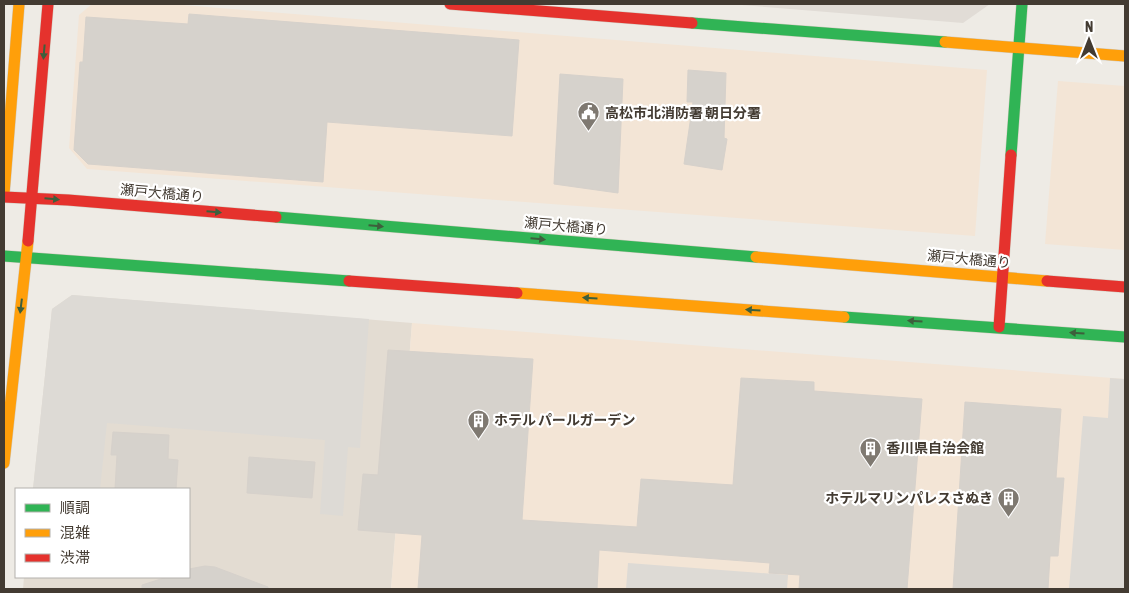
<svg xmlns="http://www.w3.org/2000/svg" width="1129" height="593" font-family="'Asap Condensed','Noto Sans JP',sans-serif">
  <rect width="100%" height="100%" fill="#eeebe5"/>
  <polygon fill="#e3dcd2" points="72,295 412,323 391,589 23,589 24,577 189,577 189,489 33,489 52,309"/>
  <g fill="#f3e5d6">
    <polygon points="92,4 171,4 987,70 975,236 87,169 69,148 79,15"/>
    <polygon points="1058,81 1125,86 1125,250 1045,244"/>
    <polygon points="412,323 1125,379 1125,589 391,589"/>
  </g>
  <polygon fill="#e1dcd6" points="729,4 990,4 963,23"/>
  <g fill="#dddad5">
    <polygon points="72,295 369,319 360,448 348,447 343,516 320,514 325,440 107,423 100,489 33,489 52,309"/>
    <polygon points="1110,378 1125,379 1125,589 1069,589 1083,416 1108,418"/>
    <polygon points="628,563 788,575 787,589 626,589"/>
  </g>
  <g fill="#d6d2cc" stroke="#d6d1cb">
    <polygon points="189,14 519,40 512,136 327,122 323,182 88,164 74,150 80,62 83,62 86,17 188,24"/>
    <polygon points="688,70 726,73 724,138 727,139 722,170 684,164 693,102 687,102"/>
    <polygon points="560,74 623,79 618,193 554,184"/>
    <polygon points="388,350 533,359 522,520 637,527 641,479 733,485 741,378 814,382 814,391 922,399 907,589 799,589 800,575 769,573 770,563 599,550 597,589 418,589 422,535 358,530 363,474 378,475"/>
    <polygon points="965,402 1061,409 1056,478 1064,478 1058,556 1050,556 1048,589 953,589"/>
    <polygon points="113,432 169,435 168,459 178,460 176,489 115,489 117,455 111,455"/>
    <polygon points="249,457 315,462 312,498 247,493"/>
    <polygon points="205,566 215,567 268,587 268,589 142,589 142,585 167,577 189,577 189,569"/>
  </g>
  <g fill="none" stroke-linecap="round" stroke-linejoin="round">
    <defs>
      <g id="fast">
        <polyline points="692,23 945,42"/>
        <polyline points="1011,155 1022,4"/>
        <polyline points="276,217 756,257"/>
        <polyline points="4,256 349,281"/>
        <polyline points="844,317 1125,337"/>
      </g>
      <g id="slow">
        <polyline points="945,42 1125,56"/>
        <polyline points="4,194 19,4"/>
        <polyline points="756,257 1047,281"/>
        <polyline points="517,293 844,317"/>
        <polyline points="4,463 28,241"/>
      </g>
      <g id="jam">
        <polyline points="450,4 692,23"/>
        <polyline points="4,197 68,200 276,217"/>
        <polyline points="28,241 48,4"/>
        <polyline points="349,281 517,293"/>
        <polyline points="1047,281 1125,287"/>
        <polyline points="999,327 1011,155"/>
      </g>
    </defs>
    <use href="#fast" stroke="#d1cabe" stroke-width="12"/>
    <use href="#slow" stroke="#d1cabe" stroke-width="12"/>
    <use href="#jam" stroke="#d1cabe" stroke-width="12"/>
    <use href="#fast" stroke="#30b455" stroke-width="11"/>
    <use href="#slow" stroke="#ff9f0a" stroke-width="11"/>
    <use href="#jam" stroke="#e5322d" stroke-width="11"/>
  </g>
  <defs><path id="oneway-solid" d="M-6-.8H1V-3.2L6.5 0L1 3.2V.8H-6Z" transform="scale(1.25)"/></defs>
  <g fill="#3d5f3c">
    <use href="#oneway-solid" transform="translate(44 52) rotate(95)"/>
    <use href="#oneway-solid" transform="translate(52 199) rotate(5)"/>
    <use href="#oneway-solid" transform="translate(214 212) rotate(5)"/>
    <use href="#oneway-solid" transform="translate(376 226) rotate(5)"/>
    <use href="#oneway-solid" transform="translate(538 239) rotate(5)"/>
    <use href="#oneway-solid" transform="translate(590 298) rotate(-176)"/>
    <use href="#oneway-solid" transform="translate(21 306) rotate(97)"/>
    <use href="#oneway-solid" transform="translate(753 310) rotate(-176)"/>
    <use href="#oneway-solid" transform="translate(915 321) rotate(-176)"/>
    <use href="#oneway-solid" transform="translate(1077 333) rotate(-176)"/>
  </g>
  <defs>
    <symbol id="civic-pin" viewBox="-11 -11 22 30"><path d="M0 17L-7.5 6A9.5 9.5 0 1 1 7.5 6Z" fill="#7f7971" stroke="#fff"/><path d="M-.6-6.5H3V-4.5H.6V-3L4-1V1h2V6H-6V1h2V-1L-.6-3ZM-1.2 2.5V6h2.4V2.5Z" fill="#fff"/></symbol>
    <symbol id="building-pin" viewBox="-11 -11 22 30"><path d="M0 17L-7.5 6A9.5 9.5 0 1 1 7.5 6Z" fill="#7f7971" stroke="#fff"/><path d="M-4-6H4V6H1V3H-1V6H-4ZM-2.5-4.3h1.7v1.8h-1.7ZM.8-4.3h1.7v1.8H.8ZM-2.5-1h1.7V.8h-1.7ZM.8-1h1.7V.8H.8Z" fill="#fff"/></symbol>
  </defs>
  <g fill-rule="evenodd">
    <use href="#civic-pin" x="576" y="100" width="25" height="34"/>
    <use href="#building-pin" x="466" y="408" width="25" height="34"/>
    <use href="#building-pin" x="858" y="436" width="25" height="34"/>
    <use href="#building-pin" x="996" y="486" width="25" height="34"/>
  </g>
  <g text-anchor="middle" stroke-width="4.5" stroke-linejoin="round" paint-order="stroke">
    <g font-size="14" font-weight="bold" fill="#433b32" stroke="#fff" text-anchor="start">
      <text x="605" y="118">高松市北消防署 朝日分署</text>
      <text x="494" y="425">ホテル パールガーデン</text>
      <text x="886" y="453">香川県自治会館</text>
      <text x="993" y="503" text-anchor="end">ホテルマリンパレスさぬき</text>
    </g>
    <g font-size="14" fill="#433b32" stroke="#fff">
      <text transform="translate(162 193) rotate(5)" y="5">瀬戸大橋通り</text>
      <text transform="translate(566 226) rotate(5)" y="5">瀬戸大橋通り</text>
      <text transform="translate(969 259) rotate(5)" y="5">瀬戸大橋通り</text>
    </g>
  </g>
  <rect width="1129" height="593" fill="none" stroke="#433b32" stroke-width="10"/>
  <rect x="15" y="488" width="175" height="90" fill="#ffffff" stroke="#b4b1ad"/>
  <rect x="25" y="504" width="25" height="8" fill="#30b455" stroke="#b4b1ad"/>
  <text x="60" y="513" font-size="15" fill="#433b32">順調</text>
  <rect x="25" y="529" width="25" height="8" fill="#ff9f0a" stroke="#b4b1ad"/>
  <text x="60" y="538" font-size="15" fill="#433b32">混雑</text>
  <rect x="25" y="554" width="25" height="8" fill="#e5322d" stroke="#b4b1ad"/>
  <text x="60" y="563" font-size="15" fill="#433b32">渋滞</text>
  <g transform="translate(1089 40)" stroke="#ffffff" stroke-width="4" paint-order="stroke">
  <path d="M0-4L9 19L0 12L-9 19Z" fill="#433b32"/>
  <text y="-8" font-size="14" font-weight="bold" text-anchor="middle" fill="#433b32">N</text>
  </g>
</svg>
